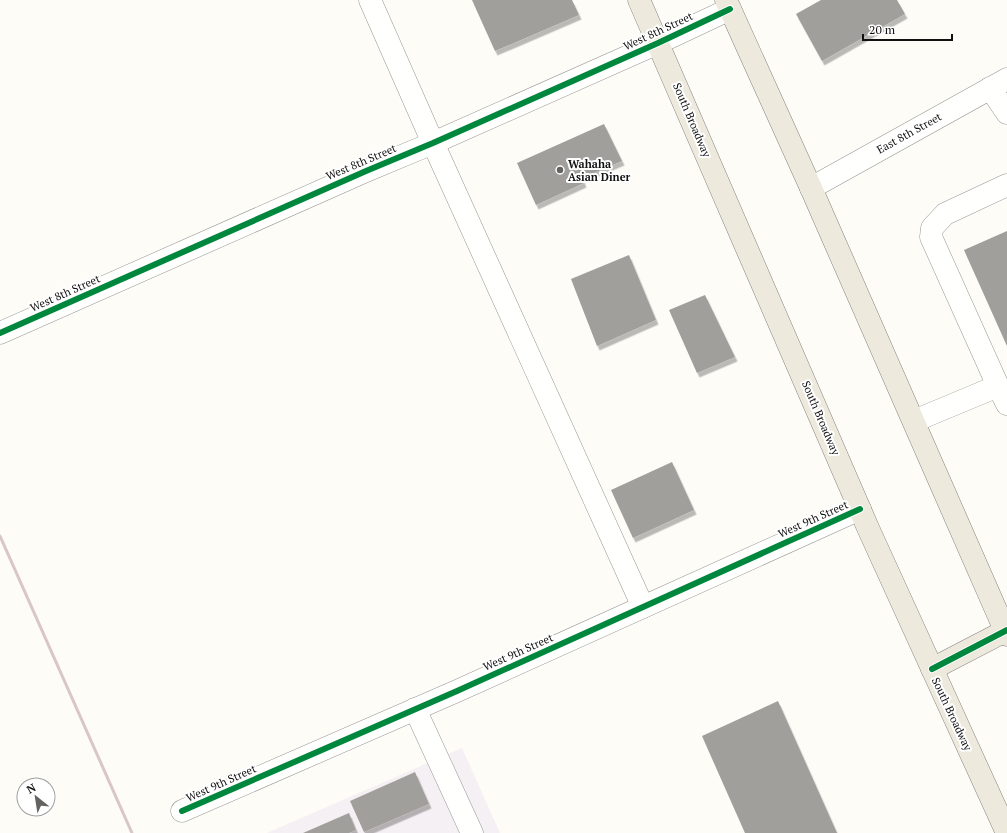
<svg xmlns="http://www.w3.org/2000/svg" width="1007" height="833" font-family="'PT Serif',serif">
  <defs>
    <filter id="shadow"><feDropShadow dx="2.5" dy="4.5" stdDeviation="0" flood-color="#0004"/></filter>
  </defs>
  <rect width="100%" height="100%" fill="#fdfcf7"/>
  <polygon fill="#f5f0f3" points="462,748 500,833 267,833"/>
  <g fill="#a19f9c" filter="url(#shadow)">
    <polygon points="472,0 572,0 579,15 495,51"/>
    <polygon points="821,0 897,0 905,14 822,61 796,14"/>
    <polygon points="604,124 622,161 582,178 584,183 536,205 517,163"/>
    <polygon points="1007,231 1007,346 964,250"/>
    <polygon points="629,255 656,320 597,346 571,279"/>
    <polygon points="705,295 735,357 697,373 669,310"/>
    <polygon points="672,462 694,510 633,538 611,490"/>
    <polygon points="778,701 837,833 745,833 702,736"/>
    <polygon points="415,772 429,804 364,832 350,801"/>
    <polygon points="349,813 356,830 349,833 303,833"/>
  </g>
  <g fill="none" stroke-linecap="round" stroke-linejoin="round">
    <defs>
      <g id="minor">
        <polyline points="370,0 433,143 643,607"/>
        <polyline points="990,88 1007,113"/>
        <polyline points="811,188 1007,79"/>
        <polyline points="0,333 366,171 433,143 658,43 730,9"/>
        <polyline points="998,386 931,237 932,228 945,214 1007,185"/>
        <polyline points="914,421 998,386 1007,404"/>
        <polyline points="415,709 472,833"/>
        <polyline points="182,811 457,691 860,509"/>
      </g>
      <g id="major">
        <polyline points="639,0 868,528 1007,833"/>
        <polyline points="726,0 811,188 1007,635"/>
        <polyline points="932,669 1007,630"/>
      </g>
    </defs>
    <use href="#minor" stroke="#979795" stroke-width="23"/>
    <use href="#major" stroke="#858482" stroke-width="23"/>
    <use href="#minor" stroke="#fffffe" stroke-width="22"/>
    <use href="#major" stroke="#ede9dc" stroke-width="22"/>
    <polyline stroke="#d9c6c7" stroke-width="3" points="0,536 132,833"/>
    <defs>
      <g id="cycleway">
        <polyline points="0,333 366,171 433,143 658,43 730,9"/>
        <polyline points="932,669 1007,630"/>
        <polyline points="182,811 457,691 860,509"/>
      </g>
    </defs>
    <use href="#cycleway" stroke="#fff" stroke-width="8"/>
    <use href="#cycleway" stroke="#00873e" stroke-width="6"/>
  </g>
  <circle fill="#646362" stroke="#fff" stroke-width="1.5" cx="560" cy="170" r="4"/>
  <g text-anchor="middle" stroke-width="4" stroke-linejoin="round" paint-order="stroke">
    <g font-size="11" fill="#111" stroke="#fff">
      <text transform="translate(658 31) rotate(-25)" y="4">West 8th Street</text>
      <text transform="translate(692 120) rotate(67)" y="4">South Broadway</text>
      <text transform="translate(909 133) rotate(-29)" y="4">East 8th Street</text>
      <text transform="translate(361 162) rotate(-23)" y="4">West 8th Street</text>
      <text transform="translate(65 293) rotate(-24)" y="4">West 8th Street</text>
      <text transform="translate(821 418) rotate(67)" y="4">South Broadway</text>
      <text transform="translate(813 519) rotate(-24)" y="4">West 9th Street</text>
      <text transform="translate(518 652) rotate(-24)" y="4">West 9th Street</text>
      <text transform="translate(952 714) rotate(65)" y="4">South Broadway</text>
      <text transform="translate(221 783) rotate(-24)" y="4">West 9th Street</text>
    </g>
    <g font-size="11" font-weight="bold" fill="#111" stroke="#fff" text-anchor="start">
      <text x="568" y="168">Wahaha<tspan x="568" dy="13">Asian Diner</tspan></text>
    </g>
  </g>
  <g transform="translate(36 797) rotate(330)"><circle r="19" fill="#ffffff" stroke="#a0a0a0"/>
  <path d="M0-3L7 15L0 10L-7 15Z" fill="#646362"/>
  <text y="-6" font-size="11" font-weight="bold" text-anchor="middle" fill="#111111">N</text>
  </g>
  <path d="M863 34v6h89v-6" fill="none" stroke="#111111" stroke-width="2"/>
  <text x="869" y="34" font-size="12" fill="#111111" stroke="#ffffff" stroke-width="3" paint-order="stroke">20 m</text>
</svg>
